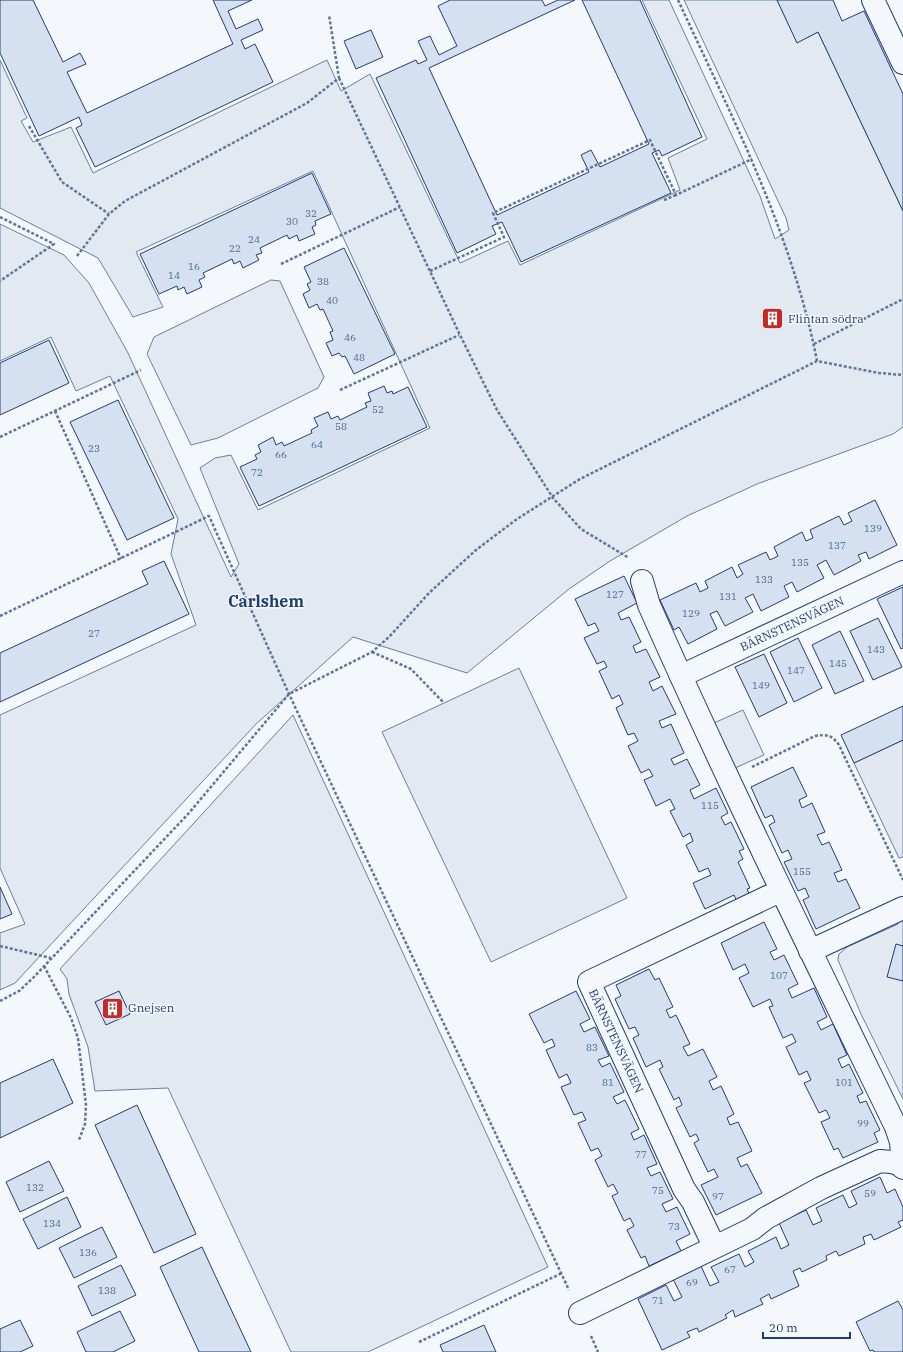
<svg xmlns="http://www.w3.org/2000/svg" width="903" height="1352" font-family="'IBM Plex Serif',serif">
  <rect width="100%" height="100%" fill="#f4f7fb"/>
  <g fill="#e3e9f0" stroke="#687fa3">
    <polygon points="642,0 669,0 760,196 775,239 789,230 786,218 684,0 777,0 797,42 818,32 903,211 903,427 893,434 757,484 687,516 610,561 569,589 467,673 353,637 256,724 15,983 0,990 0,933 25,924 0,868 0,715 196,625 171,554 178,519 110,376 76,391 51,337 0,361 0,224 64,255 89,283 128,353 231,577 239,564 200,468 215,458 231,455 258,510 430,428 313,171 136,252 163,307 133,317 98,258 0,208 0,60 27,118 21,121 33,142 71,127 93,173 327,60 341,91 370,74 460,263 508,241 520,265 680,190 668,158 707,139"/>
    <polygon points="271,280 280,281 324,377 318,388 218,438 191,445 147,354 154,337"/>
    <polygon points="519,668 627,898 491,962 382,732"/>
    <polygon points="743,710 764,755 735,768 714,723"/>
    <polygon points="293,715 548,1267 368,1352 291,1352 168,1088 95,1091 88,1047 69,994 67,979 60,969"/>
    <polygon points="903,913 903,1099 861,1014 838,960 839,954 847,947 898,924 895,917"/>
  </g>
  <polygon fill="#e3e8f0" stroke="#687fa3" points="903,740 903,857 899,858 854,763"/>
  <g fill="#d5e0f0" stroke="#1d3f73">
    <polygon points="0,0 33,0 63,62 80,53 86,64 67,72 87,113 233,44 213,0 252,0 228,11 236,29 258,19 263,30 241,40 245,49 255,44 273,82 95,167 76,128 82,125 79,117 39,136 0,53"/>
    <polygon points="450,0 542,0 545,6 558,0 575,0 429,68 497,215 589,172 581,155 591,150 600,167 649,144 582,0 640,0 702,137 662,156 659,150 652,153 671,193 521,262 502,222 492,226 496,234 457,253 376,78 416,60 418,64 427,60 418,41 430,36 439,55 457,46 438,6"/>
    <polygon points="777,0 833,0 842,21 864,11 903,94 903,211 818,32 797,43"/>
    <polygon points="371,30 383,57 356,69 344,41"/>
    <polygon points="312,173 331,214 315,221 316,225 312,227 315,234 299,241 297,235 289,239 287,235 260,248 262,253 256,255 259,260 243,268 240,261 234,264 232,259 203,273 205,277 199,280 202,287 187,294 184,287 178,290 177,286 159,294 140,254"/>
    <polygon points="344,248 395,354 354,374 345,356 342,357 339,353 332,356 326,343 333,340 330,332 333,331 323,309 320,310 317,304 309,308 303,294 310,290 307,284 311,282 304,267"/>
    <polygon points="775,309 781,323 768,328 762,315"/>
    <polygon points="49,340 69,383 0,415 0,363"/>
    <polygon points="384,386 387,393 392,391 393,394 408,387 427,427 259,506 240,467 257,459 255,455 261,452 258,445 273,437 276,445 282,442 284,446 312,433 311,430 318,426 314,418 328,412 331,419 338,416 340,420 367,407 365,403 371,401 368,393"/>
    <polygon points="118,400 174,518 127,540 70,422"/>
    <polygon points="875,500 897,545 869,559 866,552 858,555 861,561 834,575 826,560 817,565 824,578 797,592 792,582 784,586 789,597 761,611 753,594 745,598 753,612 725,626 717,611 710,614 717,629 688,644 679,627 674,630 660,600 696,583 700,592 708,588 705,581 732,567 737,578 743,574 738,565 766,552 770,560 778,556 774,547 802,532 806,541 813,538 810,530 839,516 844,525 852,521 848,513"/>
    <polygon points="164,561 189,614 0,702 0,653 148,584 142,571"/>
    <polygon points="624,576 637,603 618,613 621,620 629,617 641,642 633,646 636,653 646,649 660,677 649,682 653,691 662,686 676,714 659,721 662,728 671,724 684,753 671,759 674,765 687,759 700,785 690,790 694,799 716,788 728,813 721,817 725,825 731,822 744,849 739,851 743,859 738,862 750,888 747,889 750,896 737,902 734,895 705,909 693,883 711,875 708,868 699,872 686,845 693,841 690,833 683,837 670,811 675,809 670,799 656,806 644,780 653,776 649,769 641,773 628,746 638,741 634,733 628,735 616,708 623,704 619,695 612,699 599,671 607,667 604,661 597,664 584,638 599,631 595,623 588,626 575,599"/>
    <polygon points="903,587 903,648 901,649 877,599"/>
    <polygon points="878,618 902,667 873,680 850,631"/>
    <polygon points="840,631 864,681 835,694 812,645"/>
    <polygon points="798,638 822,688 794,702 770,652"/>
    <polygon points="764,654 787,703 759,717 735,667"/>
    <polygon points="903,706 903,740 854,763 841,735"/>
    <polygon points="793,767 807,796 799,800 802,808 812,803 825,832 817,835 822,845 829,842 842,870 834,873 838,882 846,879 860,908 816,929 803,900 809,897 805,888 798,891 784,862 792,859 788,850 782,853 769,825 775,822 772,815 765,818 751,787"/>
    <polygon points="0,887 12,914 0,919"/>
    <polygon points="764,922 777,949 770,952 774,960 784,955 798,984 788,989 792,998 814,988 827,1017 817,1022 821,1030 833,1024 847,1055 838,1059 842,1068 849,1064 863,1093 857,1096 860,1103 866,1101 880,1130 874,1133 878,1142 843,1158 838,1148 834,1150 821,1122 830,1118 826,1110 819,1113 804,1083 811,1080 807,1071 799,1075 786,1047 796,1042 792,1034 783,1038 769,1007 773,1006 770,999 753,1007 739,978 749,973 745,964 733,970 721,943"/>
    <polygon points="896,944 903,946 903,981 887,977"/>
    <polygon points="649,969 655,980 659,978 673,1007 666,1010 670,1018 676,1015 690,1044 683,1047 688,1056 703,1049 717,1077 709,1081 713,1090 721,1086 734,1114 727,1118 730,1125 738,1122 752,1151 737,1158 741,1167 747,1164 762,1193 716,1215 701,1185 718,1177 714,1169 708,1172 694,1143 699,1140 696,1134 690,1137 676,1108 682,1105 679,1097 674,1100 659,1069 663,1067 660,1060 646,1067 633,1038 639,1035 635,1027 629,1029 615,999 621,996 616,985"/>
    <polygon points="119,991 130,1014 106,1025 95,1002"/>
    <polygon points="576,991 590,1019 580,1024 584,1032 595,1027 609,1056 598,1060 602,1067 610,1063 624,1092 613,1097 617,1104 625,1100 639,1129 631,1133 634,1140 644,1135 657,1164 647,1168 651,1176 660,1172 673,1199 662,1204 666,1212 677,1207 690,1234 676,1241 681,1251 649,1266 645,1256 641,1258 627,1230 634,1226 630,1218 624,1221 612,1196 618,1193 613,1184 608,1187 595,1160 602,1156 598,1148 591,1151 578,1123 586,1120 582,1112 574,1115 561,1087 571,1083 567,1074 559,1078 546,1050 555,1046 552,1039 544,1043 529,1014"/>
    <polygon points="53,1059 73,1103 0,1138 0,1083"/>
    <polygon points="137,1105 196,1234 154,1253 95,1125"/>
    <polygon points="49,1161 64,1191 20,1212 6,1182"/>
    <polygon points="880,1177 887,1193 895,1189 903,1207 903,1220 898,1222 901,1227 874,1240 871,1234 863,1237 865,1244 839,1256 836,1251 826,1256 827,1260 802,1272 800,1268 793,1271 799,1286 771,1299 769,1294 760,1299 763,1304 735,1317 733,1310 725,1315 727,1318 699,1332 697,1328 687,1332 690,1337 662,1350 638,1299 666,1285 674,1301 682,1297 673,1279 701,1266 710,1286 719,1282 711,1267 739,1254 745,1267 754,1262 748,1251 776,1237 781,1249 789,1245 779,1223 806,1210 813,1225 822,1221 816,1208 843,1195 849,1208 857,1204 851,1191"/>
    <polygon points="67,1197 81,1227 38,1249 23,1219"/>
    <polygon points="102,1227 117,1257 74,1278 59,1248"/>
    <polygon points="202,1247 214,1273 251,1352 199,1352 160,1267"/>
    <polygon points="121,1265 136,1295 92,1316 78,1286"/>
    <polygon points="898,1301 903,1310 903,1352 874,1352 873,1350 870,1351 856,1322"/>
    <polygon points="120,1311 135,1341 113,1352 86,1352 77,1332"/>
    <polygon points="20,1320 33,1346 20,1352 0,1352 0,1329"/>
    <polygon points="484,1325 496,1352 443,1352 440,1345"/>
  </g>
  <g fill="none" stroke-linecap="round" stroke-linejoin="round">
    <defs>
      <g id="minor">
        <polyline points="873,0 903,63"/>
        <path d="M642,581L649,605C727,781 812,954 896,1127L901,1142L903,1168"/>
        <polyline points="681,676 903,572"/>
        <polyline points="810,951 903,908"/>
        <polyline points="714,1246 693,1202 684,1189 589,982 780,891"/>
        <polyline points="580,1313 752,1229 766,1218 821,1188 880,1161 891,1162 902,1165"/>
      </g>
    </defs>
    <use href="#minor" stroke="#1d3f73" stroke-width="24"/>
    <g stroke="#5e769c" stroke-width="2.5" stroke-dasharray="3 2" stroke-linecap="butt">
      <path d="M678,0C732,117 792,233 817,361"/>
      <polyline points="339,78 460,335 497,410 553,498 581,529 629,558"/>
      <polyline points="29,126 62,182 109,214"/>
      <polyline points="664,200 676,195"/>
      <polyline points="0,217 54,244 0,281"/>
      <polyline points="77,256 109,214 125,201 307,103 339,78 329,15"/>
      <polyline points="281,264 400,207"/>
      <polyline points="430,271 504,237 493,213 650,140 676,195 752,159"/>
      <polyline points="814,344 903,299"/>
      <polyline points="340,390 459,335"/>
      <polyline points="55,411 121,559"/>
      <polyline points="0,437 141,370"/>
      <polyline points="0,616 209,516 289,694 569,1290"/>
      <polyline points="372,652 411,669 444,703"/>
      <path d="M752,767L815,736C827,734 832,735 839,745L903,880"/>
      <polyline points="0,946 51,958"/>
      <polyline points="44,966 71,1018 78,1038 86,1105 85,1124 79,1140"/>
      <polyline points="0,1001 19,991 33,978 189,813 289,694 372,652 389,637 429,593 476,550 517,519 580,479 817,361 879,373 903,375"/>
      <polyline points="591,1336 598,1352"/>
      <polyline points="419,1342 562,1273"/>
    </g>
    <use href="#minor" stroke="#f4f7fb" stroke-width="22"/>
  </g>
  <defs>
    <symbol id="building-square" viewBox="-11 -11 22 22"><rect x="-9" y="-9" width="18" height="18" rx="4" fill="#c62828" stroke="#f4f7fb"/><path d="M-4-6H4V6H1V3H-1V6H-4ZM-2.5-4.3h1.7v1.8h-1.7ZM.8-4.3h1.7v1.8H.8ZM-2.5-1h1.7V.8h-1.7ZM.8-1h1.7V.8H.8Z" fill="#fff"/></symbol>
  </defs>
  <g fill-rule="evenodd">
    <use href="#building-square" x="760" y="306" width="25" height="25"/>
    <use href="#building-square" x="100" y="996" width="25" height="25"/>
  </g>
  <g text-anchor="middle" stroke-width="3" stroke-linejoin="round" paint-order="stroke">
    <g font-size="10" fill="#4b6792">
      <text x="311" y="217">32</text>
      <text x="292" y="225">30</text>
      <text x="254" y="243">24</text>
      <text x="235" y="252">22</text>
      <text x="194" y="270">16</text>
      <text x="174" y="279">14</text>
      <text x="323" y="285">38</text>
      <text x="332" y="304">40</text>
      <text x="350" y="341">46</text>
      <text x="359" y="361">48</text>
      <text x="378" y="413">52</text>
      <text x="341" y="430">58</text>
      <text x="317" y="448">64</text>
      <text x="94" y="452">23</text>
      <text x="281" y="458">66</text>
      <text x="257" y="476">72</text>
      <text x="873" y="532">139</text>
      <text x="837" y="549">137</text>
      <text x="800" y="566">135</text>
      <text x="764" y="583">133</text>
      <text x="615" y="598">127</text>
      <text x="728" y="600">131</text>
      <text x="691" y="617">129</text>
      <text x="94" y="637">27</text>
      <text x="876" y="653">143</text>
      <text x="838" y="667">145</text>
      <text x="796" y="674">147</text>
      <text x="761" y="689">149</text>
      <text x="710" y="809">115</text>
      <text x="802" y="875">155</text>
      <text x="779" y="979">107</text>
      <text x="592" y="1051">83</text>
      <text x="608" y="1086">81</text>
      <text x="844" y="1086">101</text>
      <text x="863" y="1127">99</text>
      <text x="641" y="1158">77</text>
      <text x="35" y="1191">132</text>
      <text x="658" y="1194">75</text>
      <text x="870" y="1197">59</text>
      <text x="718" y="1200">97</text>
      <text x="52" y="1227">134</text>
      <text x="674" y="1230">73</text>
      <text x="88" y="1256">136</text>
      <text x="730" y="1273">67</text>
      <text x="692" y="1286">69</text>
      <text x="107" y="1294">138</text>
      <text x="658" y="1304">71</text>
    </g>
    <g font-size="12" fill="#1d3f73" stroke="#f4f7fb" text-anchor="start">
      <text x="788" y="323">Flintan södra</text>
      <text x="128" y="1012">Gnejsen</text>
    </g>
    <g font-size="12" fill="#1d3f73" stroke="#f4f7fb">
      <text transform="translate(792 624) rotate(-25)" y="4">BÄRNSTENSVÄGEN</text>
      <text transform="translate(616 1041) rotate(65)" y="4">BÄRNSTENSVÄGEN</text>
    </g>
    <g font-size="16" font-weight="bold" fill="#1d3f73" stroke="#f4f7fb">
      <text x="266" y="607">Carlshem</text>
    </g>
  </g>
  <path d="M763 1332v6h87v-6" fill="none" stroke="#1d3f73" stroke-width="2"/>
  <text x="769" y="1332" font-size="12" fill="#1d3f73" stroke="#f4f7fb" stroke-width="3" paint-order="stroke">20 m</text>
</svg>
